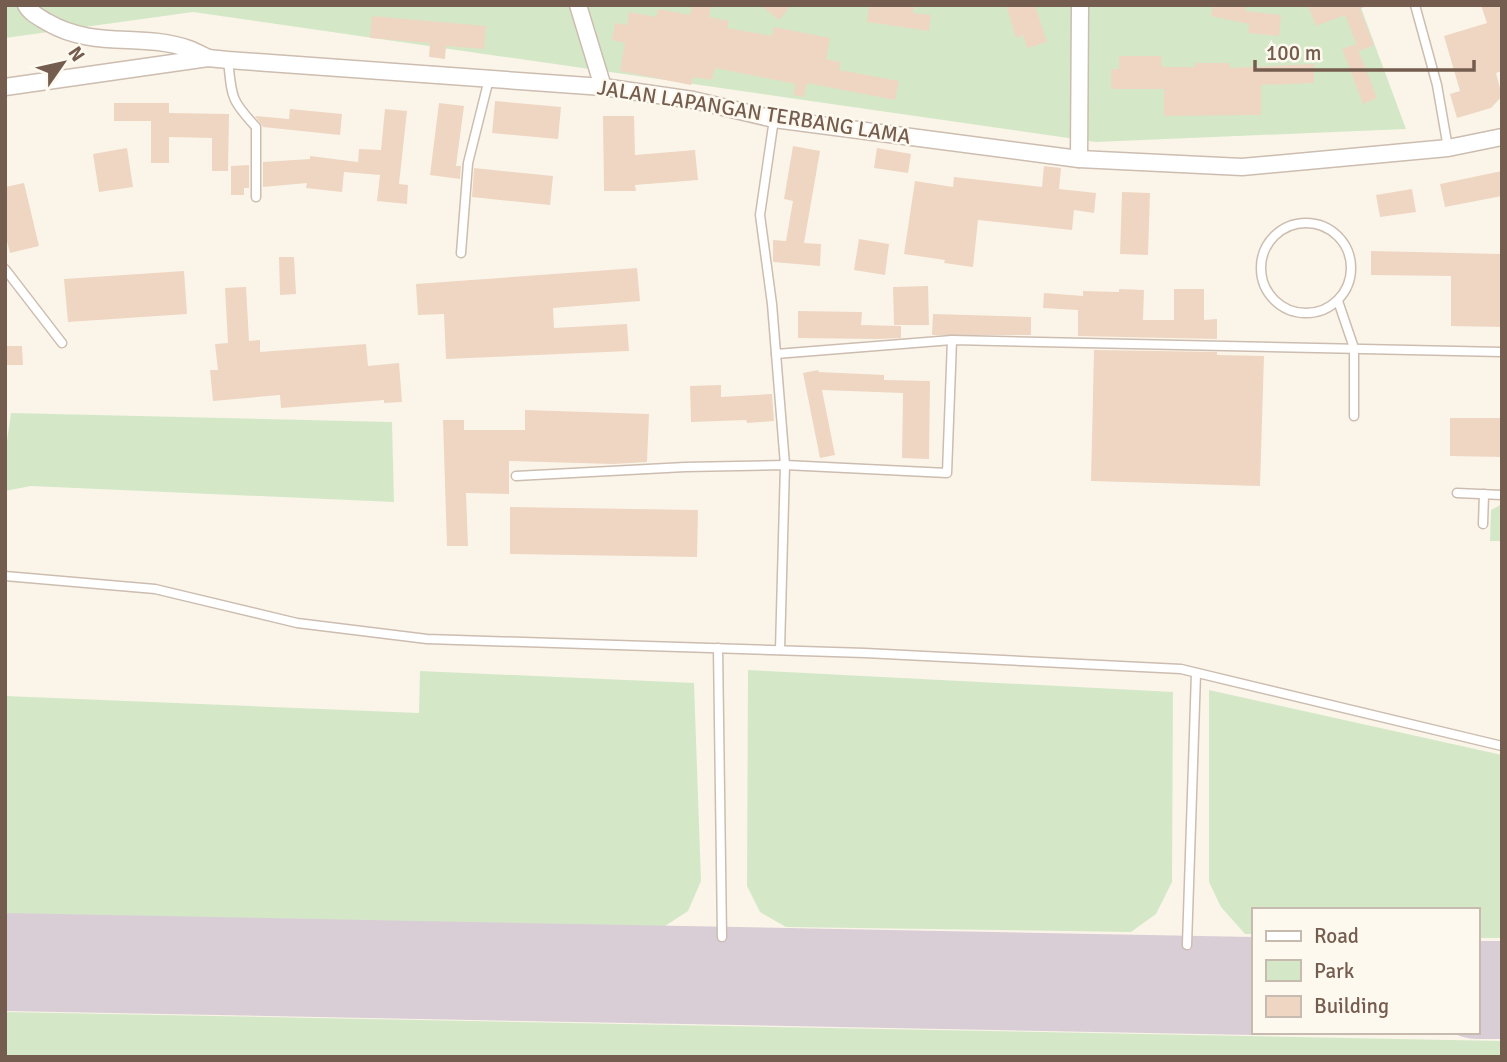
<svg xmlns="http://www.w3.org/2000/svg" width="1507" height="1062" font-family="Signika,sans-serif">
  <rect width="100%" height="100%" fill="#fbf5e9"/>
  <g fill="#d4e8c8">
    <polygon points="5,5 1360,5 1406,129 1096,142 193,12 5,38"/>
    <polygon points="11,413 392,422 394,502 31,486 5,491 5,454"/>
    <polygon points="1502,504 1502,541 1490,541 1491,510"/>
    <polygon points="748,670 1173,692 1172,882 1156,914 1131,932 786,927 760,912 747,886"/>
    <polygon points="420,671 694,683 701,881 688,911 662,928 5,916 5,696 419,713"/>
    <polygon points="1209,690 1502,755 1502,938 1477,938 1477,910 1253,910 1253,934 1245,934 1221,907 1209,882"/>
    <polygon points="5,1012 1502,1041 1502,1057 5,1057"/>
  </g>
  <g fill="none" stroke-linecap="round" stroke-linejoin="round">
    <g stroke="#daced6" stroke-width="98">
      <polyline points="5,962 1253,986"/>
      <polyline points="1477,990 1502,990"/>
    </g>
  </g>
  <g fill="#eed6c3">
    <polygon points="692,5 711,5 709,17 729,21 727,28 772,36 774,27 830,38 826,59 841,62 839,70 899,81 895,100 807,83 804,97 793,95 796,84 715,68 712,80 693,77 691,85 620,71 625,43 612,40 615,23 627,25 629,12 656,17 658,9 690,15"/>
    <polygon points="760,5 791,5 779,20"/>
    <polygon points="878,5 914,5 913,13 931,15 929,31 867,22 869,6"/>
    <polygon points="1006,5 1035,5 1047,42 1027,48 1023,35 1016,38"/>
    <polygon points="1213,5 1246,5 1245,11 1281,15 1279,36 1248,33 1249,24 1211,16"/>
    <polygon points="1308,5 1368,5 1360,9 1374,45 1359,51 1345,15 1316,26"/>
    <polygon points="1481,5 1502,5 1502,71 1496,73 1502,96 1491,108 1457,118 1450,94 1460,91 1444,36 1487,23"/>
    <polygon points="372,16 486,26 484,49 446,46 445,59 429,57 430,43 370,38"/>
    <polygon points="1356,44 1377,98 1363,104 1342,49"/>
    <polygon points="1119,56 1161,56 1162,67 1195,67 1195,63 1229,63 1230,68 1314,64 1314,83 1261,85 1261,115 1164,116 1164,89 1111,89 1111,69 1119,69"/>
    <polygon points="495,101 561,107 558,139 492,133"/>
    <polygon points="114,103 169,103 169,113 229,114 228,171 212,171 212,138 169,137 169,163 151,163 151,121 114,121"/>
    <polygon points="439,103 464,106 456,166 461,166 460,179 430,175"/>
    <polygon points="290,109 342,114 340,135 263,127 255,116 289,119"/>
    <polygon points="385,109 407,111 399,184 408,185 407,204 377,201 380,175 344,172 342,192 306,188 307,183 263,187 263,162 310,159 310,156 358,162 359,149 381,150"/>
    <polygon points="603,116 634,116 635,155 695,150 698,180 635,185 636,191 604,191"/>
    <polygon points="793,146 820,151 804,243 821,244 820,266 773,262 773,240 786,241 793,201 784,199"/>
    <polygon points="127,148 133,187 99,192 93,154"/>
    <polygon points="877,148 911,154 908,173 874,168"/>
    <polygon points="249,165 249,188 244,188 244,195 231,195 231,166"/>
    <polygon points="1044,166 1061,168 1059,189 1096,193 1094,213 1074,210 1072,230 978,220 973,267 944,263 945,260 904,254 915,181 953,187 954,177 1042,187"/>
    <polygon points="474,168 553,176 550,205 472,197"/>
    <polygon points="1502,171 1502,196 1445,207 1440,184"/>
    <polygon points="24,183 39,246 10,253 5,234 5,187"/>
    <polygon points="1412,189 1416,212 1380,217 1376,195"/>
    <polygon points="1122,192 1150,193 1148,255 1120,254"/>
    <polygon points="859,239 889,244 885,275 854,270"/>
    <polygon points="1371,251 1502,254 1502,327 1451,326 1451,276 1371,275"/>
    <polygon points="279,257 294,257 296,294 280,295"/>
    <polygon points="637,268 640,301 553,308 554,328 627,324 629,351 446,359 444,314 418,315 416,284"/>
    <polygon points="184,271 187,314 68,322 64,279"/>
    <polygon points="928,286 929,325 894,325 893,287"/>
    <polygon points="246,287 249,341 260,340 260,352 366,344 368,366 399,363 402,402 384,403 384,400 281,408 280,395 213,401 210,370 218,370 215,344 228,343 225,288"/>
    <polygon points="1119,289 1144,290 1143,320 1174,320 1174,289 1204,289 1204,320 1217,319 1217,339 1078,336 1078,310 1043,308 1044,293 1083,296 1083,291 1119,292"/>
    <polygon points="798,311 862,312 861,325 901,326 901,338 877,339 798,338"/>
    <polygon points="933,314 1031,317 1031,335 932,335"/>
    <polygon points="5,346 22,346 23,365 5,365"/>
    <polygon points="1094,350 1217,352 1217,355 1264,356 1260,486 1091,481"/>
    <polygon points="818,370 819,372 884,375 884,380 930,381 929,459 902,458 903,393 822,390 835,455 820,458 803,373"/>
    <polygon points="721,385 721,397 772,394 774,421 747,423 746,420 691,422 690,386"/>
    <polygon points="525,410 649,414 647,462 613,464 509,461 509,494 466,493 468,546 447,546 443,420 464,420 464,430 525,430"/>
    <polygon points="1450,418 1502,418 1502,457 1450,456"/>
    <polygon points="510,507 698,510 697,557 510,554"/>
  </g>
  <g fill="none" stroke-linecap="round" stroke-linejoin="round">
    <defs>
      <g id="lane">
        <polyline points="1415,5 1437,85 1448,148"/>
        <path d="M228,60C232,97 230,99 256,127V197"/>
        <polyline points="774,119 760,215 772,304 785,465 780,650"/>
        <circle cx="1306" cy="268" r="45"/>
        <polyline points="461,253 468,163 489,79"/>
        <polyline points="5,269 62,343"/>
        <polyline points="1338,301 1354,348 1354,416"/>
        <polyline points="776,354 952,340 1502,352"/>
        <polyline points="516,476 685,467 785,465 947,473 952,340"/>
        <polyline points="1457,493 1502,495"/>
        <polyline points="1483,524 1484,494"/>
        <polyline points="5,576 155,589 297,623 427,639 865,653 1181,669 1502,746"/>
        <polyline points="718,648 722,937"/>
        <polyline points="1187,945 1196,673"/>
      </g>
      <g id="street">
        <path d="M26,5C30,13 39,17 47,22C95,50 142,32 189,49C195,51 202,55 208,58"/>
        <polyline points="578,5 603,87"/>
        <polyline points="5,87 208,58 228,60 603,87 693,100 774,119 1079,159 1242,167 1448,148 1502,137"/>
        <polyline points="1079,159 1080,5"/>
      </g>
    </defs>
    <use href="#lane" stroke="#ccbdb0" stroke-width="11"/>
    <use href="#street" stroke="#ccbdb0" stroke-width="19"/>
    <use href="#lane" stroke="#fff" stroke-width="8"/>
    <use href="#street" stroke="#fff" stroke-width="16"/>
  </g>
  <g text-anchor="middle" stroke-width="5" stroke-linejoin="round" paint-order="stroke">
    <g font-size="21" fill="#745d4e" stroke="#fef9ef">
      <text transform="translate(754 112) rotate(9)" y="7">JALAN LAPANGAN TERBANG LAMA</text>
    </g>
  </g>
  <rect width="1507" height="1062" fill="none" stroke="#745d4e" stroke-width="14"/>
  <rect x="1252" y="908" width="228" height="126" fill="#fef9ef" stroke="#c7bbaf" stroke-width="2"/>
  <rect x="1266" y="931" width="35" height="10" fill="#ffffff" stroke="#c7bbaf" stroke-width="2"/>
  <text x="1314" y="943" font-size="21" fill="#745d4e">Road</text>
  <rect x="1266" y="960" width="35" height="21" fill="#d4e8c8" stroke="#c7bbaf" stroke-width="2"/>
  <text x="1314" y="978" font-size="21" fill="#745d4e">Park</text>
  <rect x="1266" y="996" width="35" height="21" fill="#eed6c3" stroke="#c7bbaf" stroke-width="2"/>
  <text x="1314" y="1013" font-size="21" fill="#745d4e">Building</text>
  <g transform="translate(63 63) rotate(56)" stroke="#fef9ef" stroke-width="5" paint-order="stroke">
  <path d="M0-5L12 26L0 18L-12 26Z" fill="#745d4e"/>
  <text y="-10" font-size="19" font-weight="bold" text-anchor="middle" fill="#745d4e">N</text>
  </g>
  <path d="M1255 60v10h219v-10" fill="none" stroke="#745d4e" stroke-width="3.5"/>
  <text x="1266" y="60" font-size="21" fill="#745d4e" stroke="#fef9ef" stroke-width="5" paint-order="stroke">100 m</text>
</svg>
